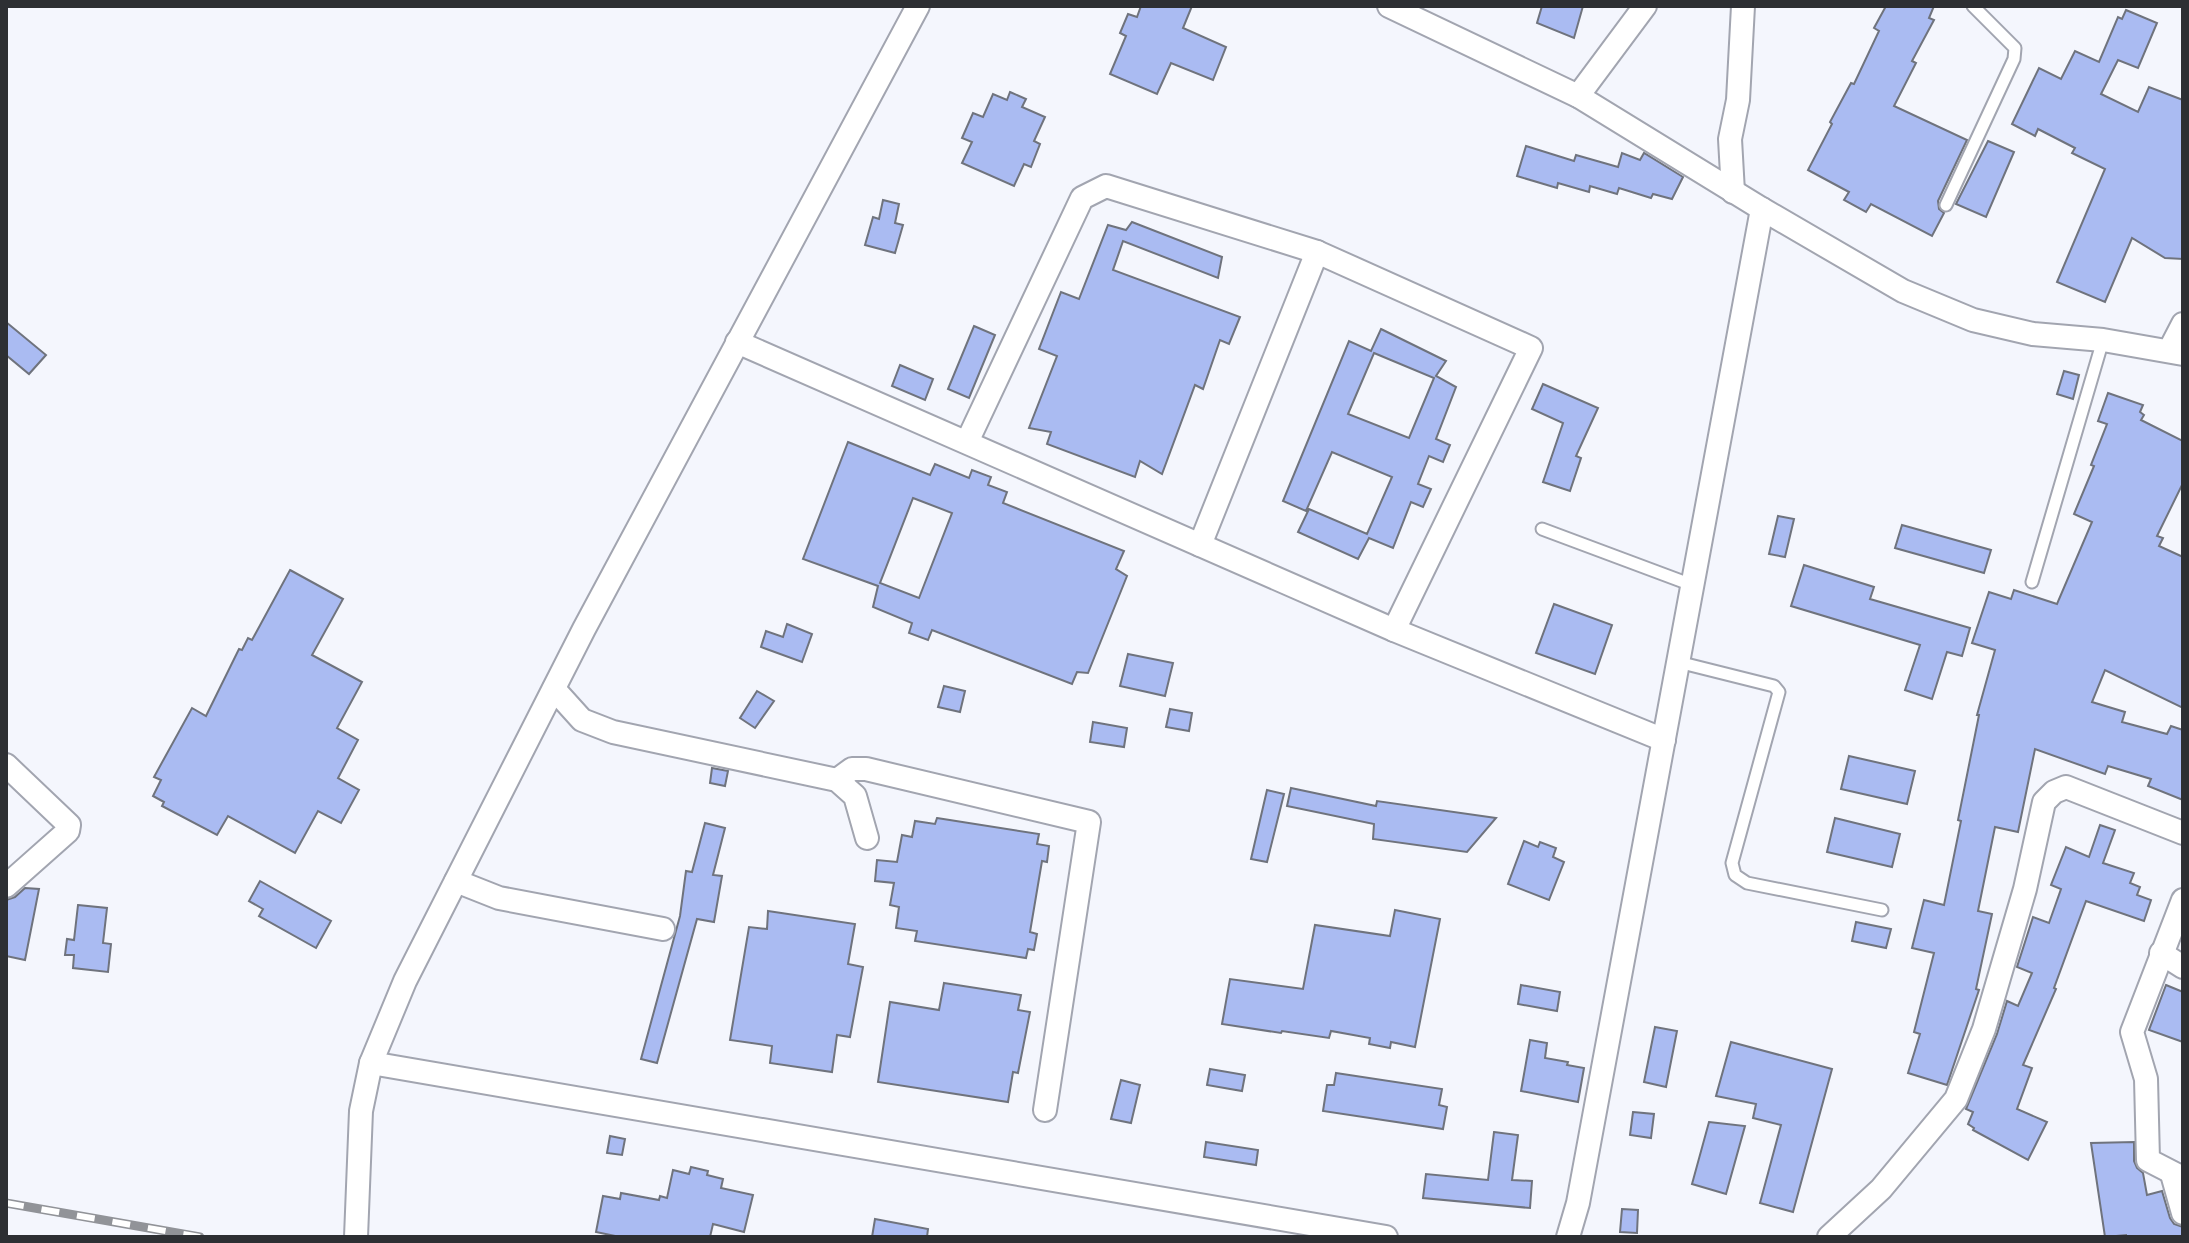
<svg xmlns="http://www.w3.org/2000/svg" width="2189" height="1243" font-family="'PT Sans',sans-serif">
  <rect width="100%" height="100%" fill="#f4f6fd"/>
  <g fill="#aabbf2" stroke="#6f737d" stroke-width="2" fill-rule="evenodd">
    <polygon points="1141,6 1192,6 1183,28 1226,47 1213,80 1171,63 1157,94 1110,74 1126,36 1120,33 1128,14 1137,17"/>
    <polygon points="1542,6 1583,6 1574,38 1537,23"/>
    <polygon points="1886,6 1934,6 1929,18 1934,20 1912,61 1916,63 1894,106 1967,140 1938,201 1939,209 1944,213 1932,236 1871,204 1866,212 1844,200 1849,192 1808,170 1832,124 1830,122 1851,83 1854,84 1879,31 1874,28"/>
    <polygon points="2126,10 2157,23 2138,68 2118,60 2101,94 2138,112 2149,87 2183,100 2183,259 2165,258 2132,238 2105,302 2057,282 2105,169 2072,153 2075,148 2038,129 2035,136 2012,124 2039,68 2061,79 2075,51 2099,62 2118,17 2122,19"/>
    <polygon points="1010,92 1026,99 1022,107 1045,117 1034,141 1040,144 1031,167 1024,164 1014,186 962,163 972,142 962,138 973,113 983,117 993,94 1007,100"/>
    <polygon points="1988,141 2014,152 1986,217 1956,204"/>
    <polygon points="1526,146 1574,161 1576,155 1618,167 1622,153 1640,160 1644,153 1683,177 1672,199 1653,194 1651,198 1619,188 1617,194 1590,186 1589,192 1558,183 1557,188 1517,176"/>
    <polygon points="883,200 899,204 895,223 903,225 895,253 865,245 873,217 879,219"/>
    <polygon points="1132,222 1222,257 1218,278 1123,241 1113,270 1240,317 1229,344 1220,340 1203,389 1195,385 1162,474 1140,461 1135,477 1047,444 1051,432 1029,428 1057,356 1039,349 1061,292 1079,299 1108,225 1126,230"/>
    <polygon points="6,322 46,355 29,374 6,355"/>
    <polygon points="974,326 995,335 969,398 948,389"/>
    <path d="M1381,329L1446,361L1436,376L1456,387L1436,439L1450,445L1443,462L1429,456L1418,484L1431,489L1423,507L1411,502L1393,548L1369,538L1358,559L1298,532L1309,509L1367,534L1392,477L1332,452L1306,511L1283,501L1349,341L1371,351ZM1374,353L1434,378L1409,438L1348,414Z"/>
    <polygon points="900,365 933,379 925,400 892,386"/>
    <polygon points="2064,371 2079,375 2073,399 2057,394"/>
    <polygon points="1543,384 1598,408 1576,456 1581,458 1570,491 1543,482 1563,423 1532,409"/>
    <polygon points="2108,393 2143,405 2140,412 2144,415 2141,420 2183,441 2183,483 2157,536 2163,538 2159,546 2183,557 2183,708 2105,670 2092,702 2125,712 2122,722 2167,734 2171,726 2183,730 2183,800 2148,786 2151,779 2108,766 2105,774 2035,749 2018,832 1995,827 1978,911 1992,914 1976,989 1979,990 1947,1085 1908,1073 1920,1034 1914,1032 1934,953 1912,948 1924,900 1944,905 1961,821 1958,820 1979,715 1977,715 1995,650 1972,643 1989,592 2011,599 2014,590 2057,604 2092,522 2074,514 2094,466 2091,465 2107,424 2098,421"/>
    <path d="M848,442L930,475L935,464L969,478L972,470L991,477L988,485L1007,492L1003,503L1124,551L1116,569L1127,576L1088,673L1077,672L1072,684L932,630L928,640L909,633L912,623L873,607L878,586L803,559ZM913,498L952,513L919,598L880,583Z"/>
    <polygon points="1778,516 1794,519 1785,557 1769,554"/>
    <polygon points="1902,525 1991,550 1984,573 1895,548"/>
    <polygon points="1804,565 1874,587 1870,599 1970,628 1962,656 1947,652 1932,699 1905,690 1920,645 1791,606"/>
    <polygon points="290,570 343,599 312,655 362,682 337,728 358,740 338,778 359,790 341,823 318,811 295,853 228,816 217,835 162,806 164,802 153,796 161,780 154,777 192,708 206,716 239,649 242,650 248,638 252,640"/>
    <polygon points="1554,604 1612,625 1595,674 1536,653"/>
    <polygon points="787,624 812,634 802,662 761,647 766,631 783,637"/>
    <polygon points="1128,654 1173,663 1165,696 1120,686"/>
    <polygon points="944,686 965,691 960,712 938,707"/>
    <polygon points="757,691 774,701 755,728 740,718"/>
    <polygon points="1170,709 1192,713 1189,731 1166,727"/>
    <polygon points="1093,722 1127,728 1124,747 1090,742"/>
    <polygon points="1849,756 1915,771 1907,804 1841,789"/>
    <polygon points="712,768 728,771 725,786 710,783"/>
    <polygon points="1291,788 1376,806 1377,801 1496,818 1467,852 1373,839 1374,824 1287,806"/>
    <polygon points="1267,790 1284,794 1267,862 1251,859"/>
    <polygon points="937,818 1039,834 1037,844 1049,846 1047,862 1042,861 1030,932 1037,934 1034,950 1028,949 1026,958 915,941 917,931 896,928 899,907 890,905 894,883 875,881 877,860 897,862 902,835 912,837 915,821 935,824"/>
    <polygon points="1835,818 1900,834 1892,867 1827,852"/>
    <polygon points="705,823 725,828 713,875 722,876 714,922 697,919 657,1063 641,1059 680,916 686,871 692,872"/>
    <polygon points="2100,825 2115,830 2103,863 2134,873 2130,883 2140,887 2137,895 2151,900 2144,921 2086,901 2054,988 2056,989 2023,1065 2032,1068 2017,1109 2047,1122 2028,1160 1973,1130 1974,1128 1968,1124 1973,1112 1966,1109 1997,1034 2007,1001 2018,1006 2032,973 2017,967 2033,917 2049,923 2061,889 2051,885 2066,847 2089,857"/>
    <polygon points="1524,841 1538,847 1540,842 1556,848 1553,857 1564,862 1549,900 1508,884"/>
    <polygon points="260,881 331,921 316,948 259,916 263,909 249,901"/>
    <polygon points="25,888 39,889 25,960 6,956 6,900 15,897"/>
    <polygon points="78,905 107,908 103,943 111,944 108,972 73,968 74,955 65,955 67,939 74,940"/>
    <polygon points="1395,910 1440,919 1415,1047 1391,1042 1390,1048 1369,1044 1370,1038 1331,1031 1329,1038 1282,1031 1281,1033 1222,1024 1230,979 1303,989 1315,925 1390,936"/>
    <polygon points="768,911 855,924 848,964 863,967 850,1037 837,1035 832,1072 770,1063 772,1046 730,1040 749,927 767,929"/>
    <polygon points="1856,922 1891,929 1886,948 1852,941"/>
    <polygon points="944,983 1021,995 1018,1010 1030,1012 1018,1073 1013,1072 1008,1102 878,1082 890,1002 939,1010"/>
    <polygon points="1521,985 1560,992 1557,1011 1518,1004"/>
    <polygon points="2166,985 2183,992 2183,1042 2149,1030"/>
    <polygon points="1655,1027 1677,1031 1666,1087 1644,1082"/>
    <polygon points="1530,1040 1547,1043 1545,1058 1568,1062 1567,1065 1584,1068 1578,1102 1521,1091"/>
    <polygon points="1731,1042 1832,1069 1793,1212 1760,1203 1781,1125 1753,1118 1756,1104 1716,1096"/>
    <polygon points="1210,1069 1245,1075 1242,1091 1207,1085"/>
    <polygon points="1336,1073 1442,1089 1439,1105 1447,1107 1443,1129 1323,1111 1327,1085 1334,1085"/>
    <polygon points="1121,1080 1140,1085 1131,1123 1111,1119"/>
    <polygon points="1633,1112 1654,1114 1651,1138 1630,1135"/>
    <polygon points="1709,1122 1745,1126 1726,1194 1692,1184"/>
    <polygon points="1494,1132 1518,1135 1512,1180 1532,1181 1530,1208 1423,1198 1426,1174 1488,1180"/>
    <polygon points="610,1136 625,1139 622,1155 607,1153"/>
    <polygon points="1206,1142 1258,1150 1256,1165 1204,1157"/>
    <polygon points="2134,1142 2134,1161 2137,1168 2143,1173 2147,1195 2162,1191 2170,1218 2174,1224 2183,1227 2183,1237 2126,1237 2126,1235 2105,1237 2091,1143"/>
    <polygon points="691,1167 708,1171 707,1175 723,1179 721,1188 753,1195 744,1232 713,1224 710,1237 620,1237 596,1232 603,1196 620,1199 621,1193 659,1200 660,1196 667,1198 673,1170 689,1174"/>
    <polygon points="1622,1209 1638,1210 1637,1233 1620,1232"/>
    <polygon points="875,1219 928,1229 927,1237 872,1237"/>
  </g>
  <g fill="none" stroke-linecap="round" stroke-linejoin="round">
    <defs>
      <g id="lane">
        <polyline points="1946,205 2014,59 2015,48 1973,6"/>
        <polyline points="1542,529 1692,585"/>
        <polyline points="2032,582 2103,340"/>
        <polyline points="1678,662 1774,686 1779,692 1732,863 1735,875 1747,883 1882,910"/>
      </g>
      <g id="street">
        <polyline points="1389,6 1578,96 1762,209 1903,291 1973,320 2033,334 2103,340 2183,354"/>
        <polyline points="1578,96 1645,6"/>
        <polyline points="1733,192 1730,139 1738,100 1743,6"/>
        <polyline points="737,342 1394,630 1664,740"/>
        <polyline points="2169,351 2183,324"/>
        <polyline points="967,442 1082,198 1106,186 1317,252"/>
        <polyline points="1200,545 1317,252 1531,348 1394,630"/>
        <polyline points="554,689 582,720 613,732 837,780 855,796 867,838"/>
        <polyline points="6,765 69,825 68,831 6,886"/>
        <polyline points="837,780 852,769 866,769 1089,822 1045,1110"/>
        <polyline points="456,881 499,898 663,929"/>
        <polyline points="2183,900 2132,1032 2146,1079 2148,1160 2183,1178"/>
        <polyline points="2161,953 2183,967"/>
        <polyline points="371,1063 1386,1237"/>
        <polyline points="2172,1174 2183,1213"/>
        <polyline points="356,1237 361,1111 371,1063 405,981 584,629 918,6"/>
        <polyline points="1568,1237 1578,1203 1762,209"/>
        <polyline points="1829,1237 1881,1189 1956,1099 1984,1029 2025,889 2044,802 2054,792 2066,787 2183,833"/>
      </g>
    </defs>
    <use href="#lane" stroke="#a2a5b0" stroke-width="15"/>
    <use href="#street" stroke="#a2a5b0" stroke-width="26"/>
    <use href="#lane" stroke="#fff" stroke-width="11"/>
    <use href="#street" stroke="#fff" stroke-width="22"/>
    <defs>
      <polyline id="rail" points="6,1203 200,1237"/>
    </defs>
    <use href="#rail" stroke="#919398" stroke-width="9"/>
    <use href="#rail" stroke="#fff" stroke-width="6" stroke-dasharray="18" stroke-linecap="butt"/>
  </g>
  <rect width="2189" height="1243" fill="none" stroke="#2d2f33" stroke-width="16"/>
</svg>
